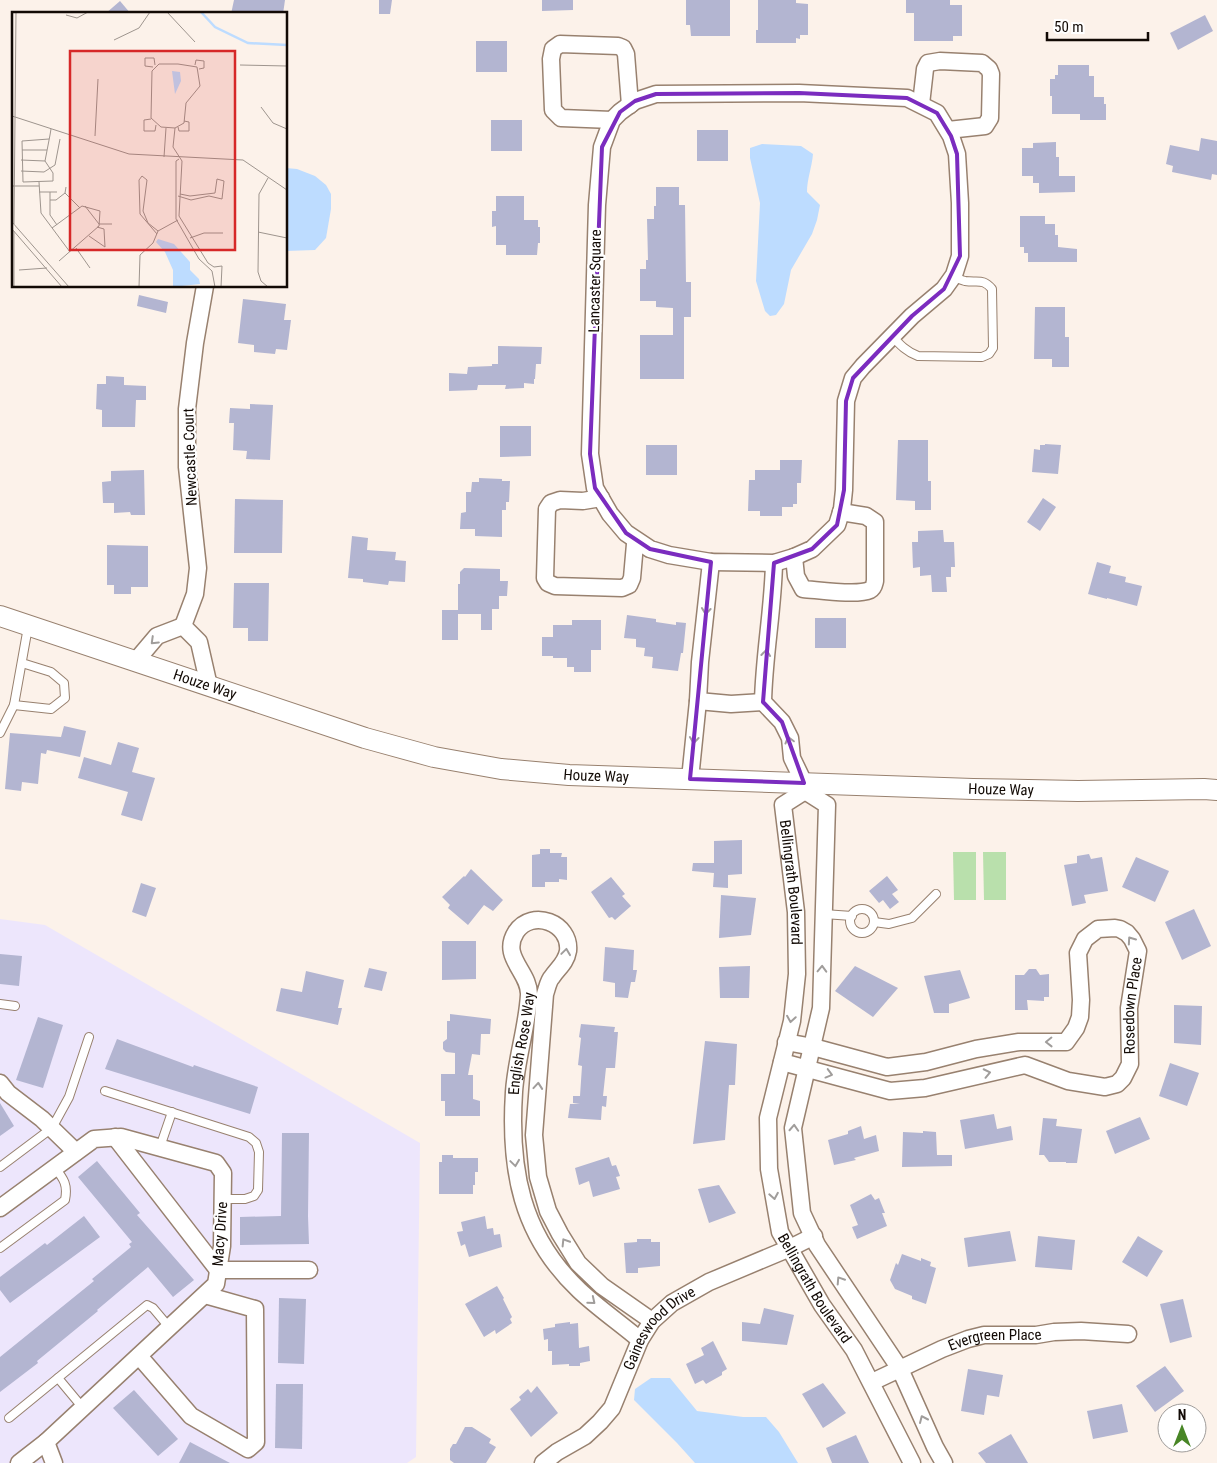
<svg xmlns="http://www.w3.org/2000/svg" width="1217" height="1463" font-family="'Roboto Condensed',sans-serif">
  <rect width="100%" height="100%" fill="#fcf2ea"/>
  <polygon fill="#ede6fc" points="0,919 45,925 420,1143 416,1457 407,1463 0,1463"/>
  <g fill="#b9e0ac">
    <polygon points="953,852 976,852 976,900 954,900"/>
    <polygon points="983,852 1006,852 1006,900 984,900"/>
  </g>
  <g fill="#bddcff">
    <path d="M762,144L801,146L813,154C812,167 807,179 807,192L820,205L817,220L812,234L791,270L784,304L776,315L770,316L765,311L756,281L760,203L750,158V148Z"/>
    <polygon points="286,168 297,169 315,176 326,185 331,194 331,209 326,238 315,250 286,251"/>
    <polygon points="651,1378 670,1378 697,1411 743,1417 766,1417 779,1432 798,1463 695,1463 677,1443 634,1400 635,1389"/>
  </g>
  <g fill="#b3b5d1">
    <polygon points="234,0 285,0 283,14 231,14"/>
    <polygon points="379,0 392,0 390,14 379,14"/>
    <polygon points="542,0 573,0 573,10 542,11"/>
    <polygon points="686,0 730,0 730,36 691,36 690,25 686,25"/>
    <polygon points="758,0 796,0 796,3 808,4 808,35 800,35 800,39 796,38 796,43 756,43 756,30 758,30"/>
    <polygon points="906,0 950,0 950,5 962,5 962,36 953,36 953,41 914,41 914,13 906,13"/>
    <polygon points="120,1 131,14 105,14"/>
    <polygon points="1205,15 1213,31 1178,50 1170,33"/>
    <rect x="476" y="41" width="31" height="31"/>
    <polygon points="1058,65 1089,65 1089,76 1094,76 1094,97 1104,97 1104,104 1106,104 1106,120 1080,120 1080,114 1052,114 1052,96 1050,96 1050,79 1055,79 1055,75 1058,75"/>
    <rect x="491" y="120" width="31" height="31"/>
    <rect x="697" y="130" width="31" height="31"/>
    <polygon points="1201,138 1217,141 1217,175 1212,174 1211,180 1172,172 1173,166 1166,164 1170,145 1199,151"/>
    <polygon points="1056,142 1056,157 1059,157 1059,176 1075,176 1075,192 1039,193 1039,183 1033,183 1033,176 1022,176 1022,148 1033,148 1033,143"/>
    <polygon points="656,187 679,187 679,205 685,205 686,282 691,282 691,317 684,317 684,379 640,379 640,335 673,335 673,308 656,307 656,301 640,301 640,269 646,269 646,260 648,260 647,219 654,219 654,206 656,206"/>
    <polygon points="496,196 524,196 524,220 538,220 538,227 540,227 540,243 538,243 537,255 506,255 506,245 496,245 496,226 492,227 492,211 496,211"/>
    <polygon points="1020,216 1045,216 1045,224 1055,224 1055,235 1058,235 1058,247 1077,249 1077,262 1028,262 1028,253 1024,253 1024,247 1020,247"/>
    <polygon points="139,295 168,302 166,313 137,306"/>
    <polygon points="243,299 286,304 284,320 291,320 287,350 276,349 275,354 254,352 254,345 238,343"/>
    <polygon points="1035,307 1065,307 1065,337 1069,337 1069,367 1052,367 1052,359 1034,359"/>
    <polygon points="498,346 542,347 541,364 536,364 535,379 534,379 534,384 524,383 524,388 505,389 506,385 478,385 477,390 449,391 449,373 467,374 468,367 492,366 492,364 498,364"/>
    <polygon points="106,376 124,377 124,385 146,386 146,400 136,400 135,427 102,427 102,410 96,409 97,384 106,384"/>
    <polygon points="250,404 273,405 270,460 246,459 247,451 233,450 234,423 229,423 230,408 250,409"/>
    <polygon points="500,426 531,426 531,456 500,457"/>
    <polygon points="898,440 928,440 928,481 931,481 931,510 915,510 915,501 896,500"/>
    <polygon points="1045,444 1061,445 1058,474 1032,472 1034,449 1040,450 1040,445 1045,445"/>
    <rect x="646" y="445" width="31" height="30"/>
    <polygon points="780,460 802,460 801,483 797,483 797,504 793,504 793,507 782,507 782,516 760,516 760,511 748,511 749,480 755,480 755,470 780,470"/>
    <polygon points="144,470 145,515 131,515 130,512 114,513 114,503 103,503 102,482 111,481 111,471"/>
    <polygon points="479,478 502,479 502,481 510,481 509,502 506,502 506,510 502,510 502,537 475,536 475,529 460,529 461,513 466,512 466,492 471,492 472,482 479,482"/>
    <polygon points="1043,498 1056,507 1040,531 1027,522"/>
    <polygon points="235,499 283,500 282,553 234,553"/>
    <polygon points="943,530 944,542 954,542 955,567 951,567 951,577 946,577 947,592 932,592 931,575 920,576 920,567 913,568 912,542 918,542 918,531"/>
    <polygon points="352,536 368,538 367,550 396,552 395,560 406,561 405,582 389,581 388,585 363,582 363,579 348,578"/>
    <polygon points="107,545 148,546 148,587 131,587 131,594 114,594 114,585 107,585"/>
    <polygon points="1097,562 1111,566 1109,573 1126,577 1125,582 1142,586 1137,606 1107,598 1107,599 1088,594"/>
    <polygon points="464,568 500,569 500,581 508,581 507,596 499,596 499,609 492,609 492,630 481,630 481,614 458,614 458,584 460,584 460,572"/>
    <polygon points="234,583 269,583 268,641 248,641 248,628 233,628"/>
    <rect x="442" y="610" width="16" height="30"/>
    <polygon points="627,615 656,619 656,622 676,625 676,622 686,623 683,653 681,653 678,671 652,668 653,657 644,656 645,648 636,647 636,639 624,638"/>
    <rect x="815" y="618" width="31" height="30"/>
    <polygon points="572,620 601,620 601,650 591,650 591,672 574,672 574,667 567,667 567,658 553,658 553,656 542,656 542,637 553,637 553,625 572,625"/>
    <polygon points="64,726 86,731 80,757 47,750 46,754 41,753 38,784 22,782 21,791 5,789 10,733 61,737"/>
    <polygon points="118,742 139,748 132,772 155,778 142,821 121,815 128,792 78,778 84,757 111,765"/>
    <polygon points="742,840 742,874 728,875 728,888 713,887 714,873 692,871 693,863 714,863 714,841"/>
    <polygon points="540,849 550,849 550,853 562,853 561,857 567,857 567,880 559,879 559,882 545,882 545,887 532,887 532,855 540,854"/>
    <polygon points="1089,854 1091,859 1102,857 1108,891 1084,895 1086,903 1072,906 1064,865 1077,863 1077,856"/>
    <polygon points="1136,857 1169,871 1155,902 1122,887"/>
    <polygon points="471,869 503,900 493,911 484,905 468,925 448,908 450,905 442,897 464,876 465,877"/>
    <polygon points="887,876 898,890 892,894 899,902 890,909 883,900 879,903 869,891"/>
    <polygon points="611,877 625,894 622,896 631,906 615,920 612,917 609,918 591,892"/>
    <polygon points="141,883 156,888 146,917 132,912"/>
    <polygon points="721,895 756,898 751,935 719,938"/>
    <polygon points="1194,909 1211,946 1182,960 1165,922"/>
    <polygon points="442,941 476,941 476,979 442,980"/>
    <polygon points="605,947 634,950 633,970 637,970 635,982 631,982 628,998 615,997 615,983 603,981"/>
    <polygon points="0,954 22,956 19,986 0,984"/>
    <polygon points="750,966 749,998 720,998 719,967"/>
    <polygon points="855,966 898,988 873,1017 835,991"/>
    <polygon points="369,968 387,972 382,991 364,987"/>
    <polygon points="1029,969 1036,969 1040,975 1049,974 1049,997 1044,997 1044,1001 1027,1000 1028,1010 1015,1010 1015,975 1024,975"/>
    <polygon points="960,970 970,998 949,1004 949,1013 934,1013 924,976"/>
    <polygon points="306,971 344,980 338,1008 342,1008 338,1025 276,1011 281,988 302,992"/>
    <polygon points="1174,1005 1202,1006 1201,1045 1174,1043"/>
    <polygon points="450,1014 491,1019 490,1034 481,1034 480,1055 472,1054 468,1075 473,1075 473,1099 480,1101 480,1116 445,1116 445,1101 441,1101 441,1074 455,1074 455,1053 446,1052 443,1049 443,1042 447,1039 447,1021 450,1021"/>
    <polygon points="38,1017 63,1025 43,1088 16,1080"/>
    <polygon points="581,1024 615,1027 614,1032 618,1032 615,1068 606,1068 603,1096 607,1096 606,1107 602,1106 601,1120 568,1118 570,1104 580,1104 573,1103 573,1096 580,1096 582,1066 578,1065 581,1038 579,1037"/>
    <polygon points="117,1039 193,1067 194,1065 258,1087 250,1114 105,1069"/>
    <polygon points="705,1041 737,1044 735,1085 729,1085 725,1140 693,1144"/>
    <polygon points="1170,1063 1199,1073 1187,1106 1159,1096"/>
    <polygon points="0,1103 14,1126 0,1136"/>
    <polygon points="994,1114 997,1129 1011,1126 1013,1140 965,1149 960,1120"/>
    <polygon points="1140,1117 1150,1139 1115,1154 1106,1131"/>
    <polygon points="1043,1118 1057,1119 1056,1126 1082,1129 1077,1163 1066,1163 1066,1162 1049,1162 1044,1155 1039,1155"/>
    <polygon points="861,1126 864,1139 876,1135 879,1151 854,1158 856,1160 834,1165 828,1140 848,1134 848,1131"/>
    <polygon points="923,1131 936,1132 937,1155 952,1155 952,1166 902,1167 903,1132 923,1133"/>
    <polygon points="282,1133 309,1133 308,1216 309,1244 240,1245 240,1217 281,1216"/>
    <polygon points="442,1155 453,1155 453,1158 478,1158 478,1172 475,1172 475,1185 473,1185 473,1194 439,1194 439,1162 442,1162"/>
    <polygon points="609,1157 612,1166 616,1165 620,1176 616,1177 620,1189 593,1197 589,1181 579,1185 575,1168"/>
    <polygon points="97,1161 140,1213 137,1215 194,1280 173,1297 148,1267 97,1310 98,1311 37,1361 38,1363 0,1392 0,1357 94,1281 92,1279 131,1247 129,1244 132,1242 78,1177"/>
    <polygon points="719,1185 736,1213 709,1223 698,1189"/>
    <polygon points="871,1194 875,1200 879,1198 885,1213 882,1213 887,1226 857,1239 852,1227 858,1225 850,1205"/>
    <polygon points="84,1216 100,1237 10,1303 0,1290 0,1277 45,1243 47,1245"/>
    <polygon points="485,1216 487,1229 493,1228 494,1235 500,1234 502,1247 469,1257 465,1244 461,1246 457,1232 463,1231 461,1222"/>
    <polygon points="1010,1231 1016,1261 968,1267 964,1238"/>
    <polygon points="1038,1236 1075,1240 1072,1270 1035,1267"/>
    <polygon points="1138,1236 1163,1251 1147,1277 1122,1262"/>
    <polygon points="637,1239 651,1239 651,1242 660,1242 660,1266 638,1268 638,1273 626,1273 624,1243 637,1242"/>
    <polygon points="902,1254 921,1261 921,1258 931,1262 930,1266 936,1268 926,1304 912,1299 912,1296 895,1289 890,1280 896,1263 898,1265"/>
    <polygon points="497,1286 504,1298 503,1299 512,1317 510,1319 512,1323 496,1334 495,1330 484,1337 465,1304"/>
    <polygon points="279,1298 306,1299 304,1364 278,1363"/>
    <polygon points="1183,1299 1192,1337 1170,1343 1160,1304"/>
    <polygon points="764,1308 794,1315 787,1345 742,1341 742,1322 760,1324"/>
    <polygon points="570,1322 570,1324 578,1323 579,1348 589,1346 590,1361 580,1363 580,1366 569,1366 569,1364 552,1365 552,1351 548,1351 548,1339 544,1340 543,1329 555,1327 555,1324"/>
    <polygon points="713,1341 727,1369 722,1372 722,1375 706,1384 703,1380 695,1384 686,1364 704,1355 701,1348"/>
    <polygon points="1165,1366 1184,1391 1155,1412 1136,1386"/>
    <polygon points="968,1369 1003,1375 999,1397 987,1395 984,1415 961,1411"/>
    <polygon points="823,1383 846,1413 823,1428 802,1394"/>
    <polygon points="276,1384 303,1384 302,1449 275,1448"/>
    <polygon points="537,1386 558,1413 531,1437 510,1409 521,1400 519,1397 528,1389 531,1393"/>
    <polygon points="134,1390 178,1439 158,1456 113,1408"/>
    <polygon points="1122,1404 1128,1432 1093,1439 1087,1411"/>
    <polygon points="465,1427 472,1427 491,1439 489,1443 496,1447 486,1463 454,1463 450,1460 450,1449 453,1444 456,1444"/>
    <polygon points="1011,1434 1028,1463 986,1463 978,1453"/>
    <polygon points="856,1435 869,1463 832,1463 826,1448"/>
    <polygon points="190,1442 230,1463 179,1463"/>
  </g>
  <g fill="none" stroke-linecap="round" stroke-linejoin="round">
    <defs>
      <g id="service">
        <path d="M892,336C900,345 907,352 918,356L982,357L989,354L993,348L992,289C983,278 978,283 965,281C961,280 957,278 953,277"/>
        <polyline points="14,705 51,709 65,698 64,683 51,672 22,663"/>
        <polyline points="0,733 14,705 28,627"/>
        <circle cx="862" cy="921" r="12"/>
        <polyline points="824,914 852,916"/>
        <polyline points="874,922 889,924 912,918 936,894"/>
        <polyline points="0,1004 15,1006"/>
        <polyline points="105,1091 249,1137 256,1143 259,1152 258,1190 254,1196 245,1199 223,1199"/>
        <polyline points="160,1147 172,1112"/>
        <polyline points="0,1167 52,1128 69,1097 89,1037"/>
        <path d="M0,1248L65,1200C68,1185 64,1179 55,1168"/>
        <polyline points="58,1378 83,1408"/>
        <polyline points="9,1418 147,1305 153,1308 169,1327"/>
      </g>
      <g id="minor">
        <polygon points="799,93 907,98 937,113 951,136 957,154 960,203 960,256 954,275 944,289 912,316 863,366 853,378 846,401 844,490 842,509 837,525 812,549 794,557 774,563 711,562 669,555 650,549 626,533 610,514 595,488 590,454 597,205 602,147 612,120 620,112 635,101 656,94"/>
        <polyline points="921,104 925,69 928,63 940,61 982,63 989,69 991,74 990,118 985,126 948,130"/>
        <polyline points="612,120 561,118 553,110 551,59 553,49 560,44 618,46 623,48 626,54 630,105"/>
        <polyline points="601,498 583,501 560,500 551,503 547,509 545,578 548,583 555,586 622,588 629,585 632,578 635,544 637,541"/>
        <path d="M794,557L796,576L803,589C818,590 857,596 870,590C874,588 874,585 875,581V522L866,516L841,512"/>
        <path d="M774,563C773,610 764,655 763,702L782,722L790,738L792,758L804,783L805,791"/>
        <polyline points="183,626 195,594 198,568 187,467 187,409 195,343 205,286"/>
        <polyline points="135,662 157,636 183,626 199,642 209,686"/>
        <polyline points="698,701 731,704 763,702"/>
        <polyline points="690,779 698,701 700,662 711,562"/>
        <polyline points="805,791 827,805 821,1008 793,1128 802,1213 817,1245 900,1369 935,1447 944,1463"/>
        <path id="s1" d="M805,791L783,805L796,912L797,974L792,1021L768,1118L769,1169L780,1232L822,1305L854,1350L912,1463"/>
        <path id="s2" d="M782,1062L890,1091L925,1088L1025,1065L1068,1081L1105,1087L1117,1084L1123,1078L1130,1064L1129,1008L1138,951L1132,939L1127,933L1120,929L1115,928L1098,929L1085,939L1078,953L1081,1000L1080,1017L1076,1028L1066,1042H1019L976,1049L926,1062L887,1067L813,1047L786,1042"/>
        <polyline points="0,1083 8,1093 42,1119 76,1152"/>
        <polyline points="115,1137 218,1270 309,1270"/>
        <polyline points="0,1208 94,1139 121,1137 216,1163 223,1173 222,1246 216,1284 46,1442 19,1463"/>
        <path id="s3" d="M640,1340C620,1323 598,1308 579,1290C521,1235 509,1169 514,1092C516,1060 527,1028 529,995C530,972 500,957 516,932C532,908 571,923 568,951C566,963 558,968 552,977C548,981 547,989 545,994L534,1135L538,1177L548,1211L560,1234L578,1263L602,1286L652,1321"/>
        <polyline points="139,1356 191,1416 248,1449 256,1442 255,1309 205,1295"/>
        <path id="s4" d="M872,1382L942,1349L968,1339L984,1335H1036L1054,1332L1081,1331L1128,1334"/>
        <polyline points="46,1442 54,1463"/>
        <path id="s5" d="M543,1463L557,1452L585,1436L600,1422L612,1408L640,1340L652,1321L672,1303L709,1282L790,1248L814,1236"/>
      </g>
      <g id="tertiary">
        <path id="s6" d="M0,616L365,738L434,757L501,769L569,775L973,789L1078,791L1204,789L1217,790"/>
      </g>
    </defs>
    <use href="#service" stroke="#98816f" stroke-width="10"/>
    <use href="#minor" stroke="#98816f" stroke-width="19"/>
    <use href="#tertiary" stroke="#98816f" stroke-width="22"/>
    <use href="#service" stroke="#fff" stroke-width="8"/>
    <use href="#minor" stroke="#fff" stroke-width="16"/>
    <use href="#tertiary" stroke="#fff" stroke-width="20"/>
  </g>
  <defs><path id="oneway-chevron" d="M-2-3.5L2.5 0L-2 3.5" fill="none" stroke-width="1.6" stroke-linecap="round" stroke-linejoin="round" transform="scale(1.25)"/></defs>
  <g stroke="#a09d9b">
    <use href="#oneway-chevron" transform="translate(706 611) rotate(96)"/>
    <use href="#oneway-chevron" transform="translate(154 641) rotate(136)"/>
    <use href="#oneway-chevron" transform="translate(766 653) rotate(-84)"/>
    <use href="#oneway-chevron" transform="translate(694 740) rotate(96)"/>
    <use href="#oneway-chevron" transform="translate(789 740) rotate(-105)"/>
    <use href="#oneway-chevron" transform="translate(1131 940) rotate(-125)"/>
    <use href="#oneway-chevron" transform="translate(566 952) rotate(-82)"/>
    <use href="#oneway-chevron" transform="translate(822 969) rotate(-88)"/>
    <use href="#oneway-chevron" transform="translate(791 1019) rotate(99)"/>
    <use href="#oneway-chevron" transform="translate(1049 1042) rotate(179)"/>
    <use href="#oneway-chevron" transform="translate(987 1073) rotate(-12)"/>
    <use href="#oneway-chevron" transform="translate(829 1074) rotate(15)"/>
    <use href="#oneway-chevron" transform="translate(538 1086) rotate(-85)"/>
    <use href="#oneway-chevron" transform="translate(794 1128) rotate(-87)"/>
    <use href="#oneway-chevron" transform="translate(515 1163) rotate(82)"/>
    <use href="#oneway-chevron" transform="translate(774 1196) rotate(80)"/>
    <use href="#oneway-chevron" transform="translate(565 1242) rotate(-122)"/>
    <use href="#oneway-chevron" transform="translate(840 1280) rotate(-123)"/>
    <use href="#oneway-chevron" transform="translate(592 1301) rotate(39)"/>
    <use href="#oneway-chevron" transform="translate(923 1419) rotate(-114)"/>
  </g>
  <path fill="none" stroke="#7b2cbf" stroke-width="4" stroke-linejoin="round" d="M799,93L907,98L937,113L951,136L957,154L960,256L944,289L912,316L853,378L846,401L844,490L837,525L812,549L774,563L763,702L782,722L804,783L690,779L711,562L650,549L626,533L595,488L590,454L602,147L620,112L635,101L656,94Z"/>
  <g text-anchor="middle" stroke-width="4.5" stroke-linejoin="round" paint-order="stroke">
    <g font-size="15" fill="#120a05" stroke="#fff">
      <text transform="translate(595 281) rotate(-89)" y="5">Lancaster Square</text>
      <text transform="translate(190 457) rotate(-92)" y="5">Newcastle Court</text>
      <text dy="5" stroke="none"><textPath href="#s6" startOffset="216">Houze Way</textPath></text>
      <text dy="5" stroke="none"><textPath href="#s6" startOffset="620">Houze Way</textPath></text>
      <text dy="5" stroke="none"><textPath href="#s6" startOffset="1025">Houze Way</textPath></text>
      <text dy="5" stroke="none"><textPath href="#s1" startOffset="104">Bellingrath Boulevard</textPath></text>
      <text dy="5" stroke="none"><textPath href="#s2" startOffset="428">Rosedown Place</textPath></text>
      <text dy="5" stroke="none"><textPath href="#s3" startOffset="344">English Rose Way</textPath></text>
      <text transform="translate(220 1234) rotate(-86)" y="5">Macy Drive</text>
      <text dy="5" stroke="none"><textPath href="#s1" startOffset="524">Bellingrath Boulevard</textPath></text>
      <text dy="5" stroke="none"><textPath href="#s5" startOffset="184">Gaineswood Drive</textPath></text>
      <text dy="5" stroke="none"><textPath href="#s4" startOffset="132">Evergreen Place</textPath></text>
    </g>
  </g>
  <g transform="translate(12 12)">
    <rect width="275" height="275" fill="#fcf2ea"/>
    <path d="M160,59L168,60L169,69L163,82ZM146,227L162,232L178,250V258L187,267L188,272L161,275V258L153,240L144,230Z" fill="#bddcff"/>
    <path fill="none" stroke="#bddcff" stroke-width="2.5" d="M189,0L203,15L236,31L275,33"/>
    <path fill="none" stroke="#9e958e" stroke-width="1" d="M155,0L183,30M54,3L65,6L76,0M102,28L127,16L138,0M166,52L185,55L188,74L174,91L172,111L163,116L149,115L139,106L140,59L147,52ZM183,53L184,48L192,49V56L187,57M228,53L275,54M141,55L133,54V46H142L143,53M249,95L261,111L275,117M0,104L117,142L231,148L275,178M139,107L132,108V119H143L144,113M166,115L167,119H177V110L172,109M163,116L161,135L170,149L167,204L196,251L202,255L210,254L209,275M83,124L86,67M37,127L10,129L11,170L41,169V161L33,149L38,123L39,117M10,138H35M152,145L154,116M167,147L164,149V207L187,247L200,259L203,275M9,148L33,149M9,159L32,160L43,153L48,127M256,166L247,182L246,260L249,269L256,275M27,170L29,201L58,240M0,174H27M54,175L53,181L68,196M27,180H45M38,180V203L45,213M166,184L179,188L197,184L210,187L212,169L205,167L203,181L178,184L168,182M38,188H44L53,181M73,194L87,212H100M0,210L57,275M2,212L4,0M40,216L70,194L88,199L87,214L47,249M0,217L50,275M246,220L275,226M145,222L128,202L127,168L130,164L135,168L131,199L136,211L146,219M77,224L93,235L92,217L85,215M178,226L192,221H211M64,236L78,256M7,258L35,256M2,275V219M127,275L128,243L141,231L146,219L166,208"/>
    <path fill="#d62828" fill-opacity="0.15" stroke="#d62828" stroke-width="2.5" d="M58,39H223V238H58Z"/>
    <rect width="275" height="275" fill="none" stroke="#120a05" stroke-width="2.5"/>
  </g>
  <g transform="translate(1182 1428)"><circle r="24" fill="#ffffff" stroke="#a09d9b"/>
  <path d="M0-4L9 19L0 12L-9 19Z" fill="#488626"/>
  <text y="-8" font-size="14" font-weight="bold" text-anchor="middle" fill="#120a05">N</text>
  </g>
  <path d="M1047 32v8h101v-8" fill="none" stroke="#120a05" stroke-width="2.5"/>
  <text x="1054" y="32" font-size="15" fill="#120a05" stroke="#ffffff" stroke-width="4" paint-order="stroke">50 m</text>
</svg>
